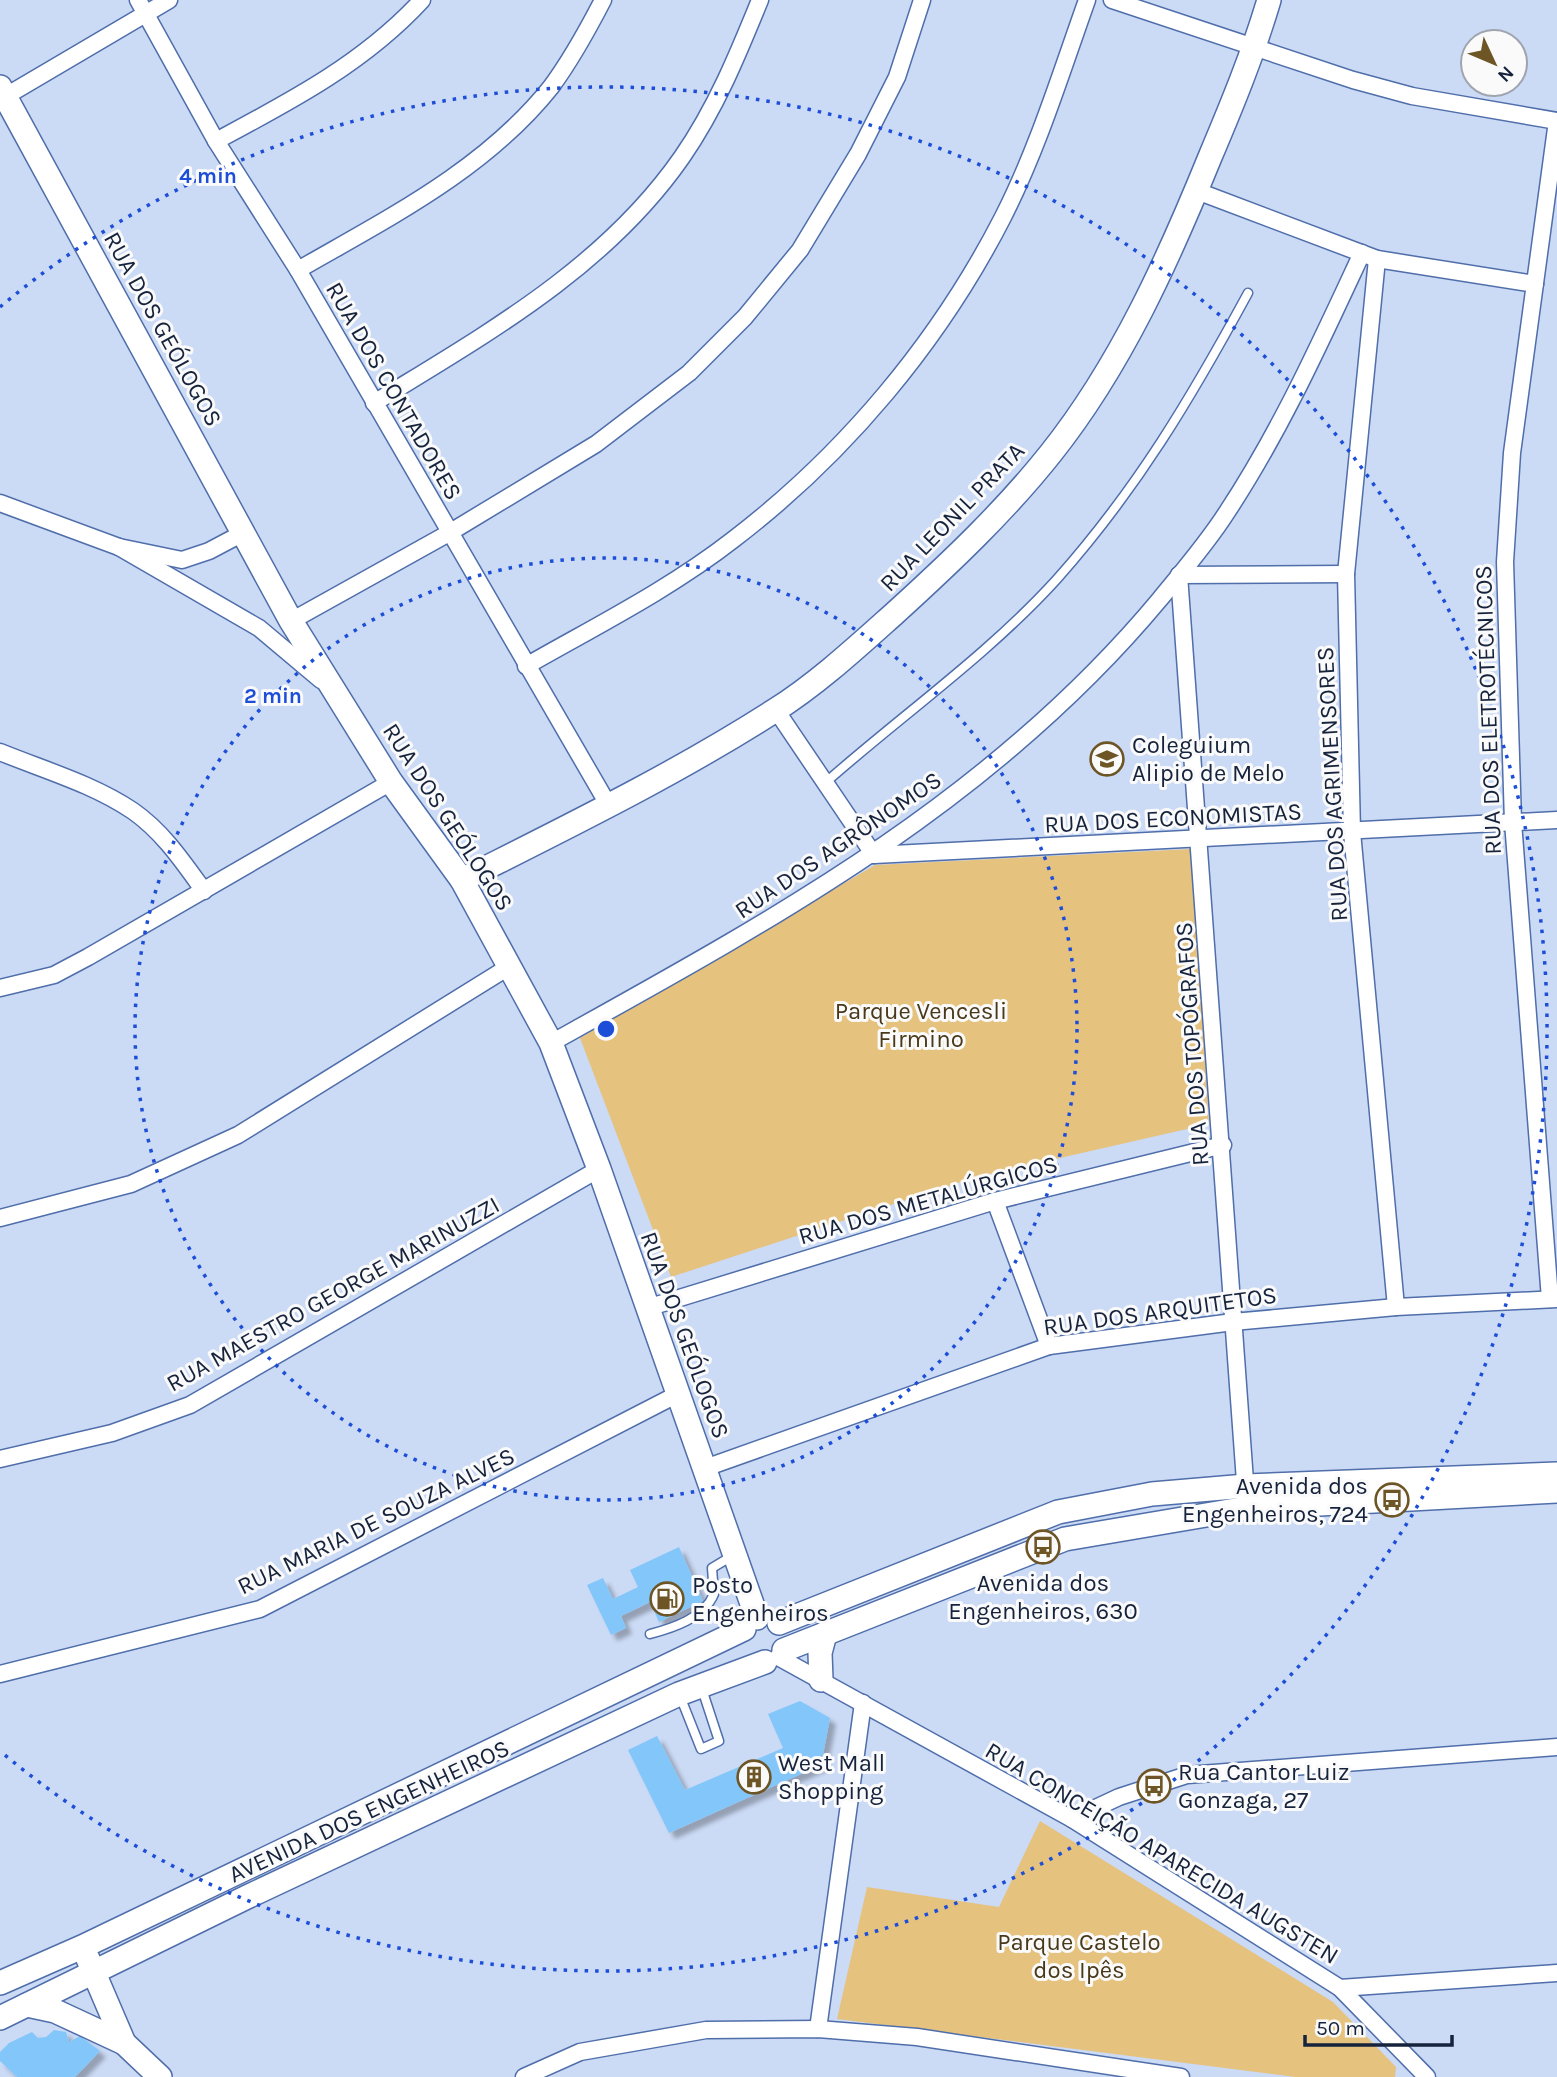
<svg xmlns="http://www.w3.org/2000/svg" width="1557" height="2077" font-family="Karla,sans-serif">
  <defs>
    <filter id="shadow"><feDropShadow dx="6" dy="6" stdDeviation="2" flood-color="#0004"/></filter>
  </defs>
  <rect width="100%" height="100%" fill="#cbdaf5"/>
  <g fill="#e6c27f">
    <polygon points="1191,849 1209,1124 976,1177 671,1277 580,1038 875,865"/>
    <polygon points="1040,1821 1333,2002 1396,2067 1395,2077 1296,2077 837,2019 867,1887 999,1907"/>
  </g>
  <g fill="#82c6fa" filter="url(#shadow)">
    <polygon points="679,1547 703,1601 659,1622 650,1602 621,1616 626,1628 611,1635 587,1585 603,1578 613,1599 638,1587 630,1570"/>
    <polygon points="800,1701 830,1718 821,1765 669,1833 628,1750 657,1736 685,1790 783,1748 768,1714"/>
    <polygon points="54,2030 66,2032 69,2042 80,2036 100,2051 75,2077 17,2077 0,2061 0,2052 9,2043 32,2032 38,2038 46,2037"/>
  </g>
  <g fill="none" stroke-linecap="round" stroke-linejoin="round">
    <defs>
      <g id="lane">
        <path d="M825,783C902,715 988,655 1057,579C1137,489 1191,398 1248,293"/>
        <path d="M650,1634C673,1628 704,1618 714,1594L712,1568L732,1556"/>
        <polyline points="680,1696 701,1749 719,1741 701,1686"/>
      </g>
      <g id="street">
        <polyline points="138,0 216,141 298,270 609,806"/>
        <polyline points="1112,0 1353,80 1412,96 1557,121"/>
        <polyline points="6,96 169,0"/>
        <path d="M216,141C291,101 364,63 422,0"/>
        <polyline points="1197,191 1377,259 1535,284"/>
        <polyline points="1377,259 1346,574 1352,832 1396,1307"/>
        <path d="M298,270C388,218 485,170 551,87C571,60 588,29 603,0"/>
        <path d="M374,403C486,334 605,268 682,157C716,108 738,54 760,0"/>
        <polyline points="0,503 119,547 182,560 209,551 243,533"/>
        <polyline points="119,547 259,628 321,680"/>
        <polyline points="1179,575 1246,1495"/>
        <polyline points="1179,575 1346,574"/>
        <polyline points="291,621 449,533 596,444 689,373 745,317 800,250 858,154 897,77 922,0"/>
        <path d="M526,666C596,626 670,589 734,539C845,454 939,342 1003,217C1038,148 1061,73 1087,0"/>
        <polyline points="776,710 874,855"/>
        <path d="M0,752C44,770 93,784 133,811C163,832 183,862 204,891"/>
        <polyline points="874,855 1557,820"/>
        <polyline points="0,988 54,975 88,957 391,782"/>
        <path d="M551,1043C776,918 992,801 1160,599C1183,571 1208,542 1227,512C1281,430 1321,341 1362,253"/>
        <polyline points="995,1201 1049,1346"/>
        <polyline points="0,1218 131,1184 238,1135 510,966"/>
        <polyline points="1550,1299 1513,822 1505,562 1512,453 1557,121"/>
        <polyline points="647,1308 995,1201 1223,1145"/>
        <polyline points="0,1459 112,1433 190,1405 599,1169"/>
        <polyline points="705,1468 1049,1346 1233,1322 1396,1307 1557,1299"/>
        <polyline points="778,1657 1072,1819 1340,1988 1427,2077"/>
        <polyline points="0,1674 260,1609 676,1395"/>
        <polyline points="1072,1819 1119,1797 1187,1775 1557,1747"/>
        <polyline points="1340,1988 1557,1973"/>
        <polyline points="818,2029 863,1703"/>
        <polyline points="524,2077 580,2052 706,2030 818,2029 917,2037 1181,2077"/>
      </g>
      <g id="secondary">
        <polyline points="0,87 291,621 391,782 462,880 551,1043 599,1169 757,1618"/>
        <path d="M462,880C567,827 674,775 774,711C817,684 857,647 895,613C950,563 1005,511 1051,453C1121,365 1168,260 1210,157C1232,105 1253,54 1269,0"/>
        <polyline points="779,1623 1058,1512 1152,1494 1246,1486 1557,1474"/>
        <polyline points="784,1650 1065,1539 1247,1508 1557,1491"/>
        <polyline points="821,1680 820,1653 825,1634"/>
        <polyline points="88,1959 124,2043"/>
        <polyline points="0,1983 82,1947 744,1629"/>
        <polyline points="27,2005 55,2011 124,2043 160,2077"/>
        <polyline points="0,2018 247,1897 679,1694 765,1662"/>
      </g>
    </defs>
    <use href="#lane" stroke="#4f6eaa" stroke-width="11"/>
    <use href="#street" stroke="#4f6eaa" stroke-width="19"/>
    <use href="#secondary" stroke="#4f6eaa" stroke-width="26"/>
    <use href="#lane" stroke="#fff" stroke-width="8"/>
    <use href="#street" stroke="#fff" stroke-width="16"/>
    <use href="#secondary" stroke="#fff" stroke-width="23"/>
  </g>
  <g fill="none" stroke="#1d4ed8" stroke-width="3.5" stroke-dasharray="3.5 7">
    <circle cx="606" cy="1029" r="471"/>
    <path d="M0 307A942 942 0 1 1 0 1751"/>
  </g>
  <defs>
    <symbol id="school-ring" viewBox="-11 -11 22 22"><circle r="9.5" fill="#fafafa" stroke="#6d5526" stroke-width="1.5"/><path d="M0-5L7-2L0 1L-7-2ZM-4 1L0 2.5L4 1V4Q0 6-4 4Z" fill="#6d5526"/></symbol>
    <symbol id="bus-ring" viewBox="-11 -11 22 22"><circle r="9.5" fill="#fafafa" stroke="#6d5526" stroke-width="1.5"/><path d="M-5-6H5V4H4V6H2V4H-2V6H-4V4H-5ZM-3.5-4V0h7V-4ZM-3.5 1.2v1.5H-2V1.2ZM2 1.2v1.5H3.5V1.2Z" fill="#6d5526"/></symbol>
    <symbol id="fuel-ring" viewBox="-11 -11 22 22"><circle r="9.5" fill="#fafafa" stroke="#6d5526" stroke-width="1.5"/><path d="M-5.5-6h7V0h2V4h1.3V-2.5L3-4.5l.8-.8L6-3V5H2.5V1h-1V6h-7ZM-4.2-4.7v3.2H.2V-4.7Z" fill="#6d5526"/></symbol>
    <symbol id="building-ring" viewBox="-11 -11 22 22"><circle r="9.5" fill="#fafafa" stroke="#6d5526" stroke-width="1.5"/><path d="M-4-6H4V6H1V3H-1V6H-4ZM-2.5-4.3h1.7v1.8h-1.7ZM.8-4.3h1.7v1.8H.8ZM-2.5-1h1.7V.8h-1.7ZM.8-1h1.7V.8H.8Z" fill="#6d5526"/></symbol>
  </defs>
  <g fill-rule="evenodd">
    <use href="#school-ring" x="1088" y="740" width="38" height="38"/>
    <use href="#bus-ring" x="1373" y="1481" width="38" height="38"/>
    <use href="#bus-ring" x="1024" y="1528" width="38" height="38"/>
    <use href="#fuel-ring" x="648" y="1580" width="38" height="38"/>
    <use href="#building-ring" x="735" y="1758" width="38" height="38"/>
    <use href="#bus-ring" x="1135" y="1767" width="38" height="38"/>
  </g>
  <g text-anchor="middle" stroke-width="6" stroke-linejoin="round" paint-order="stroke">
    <g font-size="24" fill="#16233c" stroke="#fafafa">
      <text transform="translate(163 329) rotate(61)" y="8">RUA DOS GEÓLOGOS</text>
      <text transform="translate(394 391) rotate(60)" y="8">RUA DOS CONTADORES</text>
      <text transform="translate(952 517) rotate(-46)" y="8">RUA LEONIL PRATA</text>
      <text transform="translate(1488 710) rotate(-92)" y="8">RUA DOS ELETROTÉCNICOS</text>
      <text transform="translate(1332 784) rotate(-93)" y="8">RUA DOS AGRIMENSORES</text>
      <text transform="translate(448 817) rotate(57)" y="8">RUA DOS GEÓLOGOS</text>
      <text transform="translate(1173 818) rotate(-3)" y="8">RUA DOS ECONOMISTAS</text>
      <text transform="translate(838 845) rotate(-34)" y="8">RUA DOS AGRÔNOMOS</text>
      <text transform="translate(1192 1044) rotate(-94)" y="8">RUA DOS TOPÓGRAFOS</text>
      <text transform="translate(928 1200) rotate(-16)" y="8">RUA DOS METALÚRGICOS</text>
      <text transform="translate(333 1294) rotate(-29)" y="8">RUA MAESTRO GEORGE MARINUZZI</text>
      <text transform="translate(1160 1311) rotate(-8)" y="8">RUA DOS ARQUITETOS</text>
      <text transform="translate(685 1335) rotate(70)" y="8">RUA DOS GEÓLOGOS</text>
      <text transform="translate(376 1521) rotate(-26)" y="8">RUA MARIA DE SOUZA ALVES</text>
      <text transform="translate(369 1811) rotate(-25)" y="8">AVENIDA DOS ENGENHEIROS</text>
      <text transform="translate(1162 1853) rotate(31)" y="8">RUA CONCEIÇÃO APARECIDA AUGSTEN</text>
    </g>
    <g font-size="24" fill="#16233c" stroke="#fafafa" text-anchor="start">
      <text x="1132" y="753">Coleguium<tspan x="1132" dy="28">Alipio de Melo</tspan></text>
      <text x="1368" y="1494" text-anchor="end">Avenida dos<tspan x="1368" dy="28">Engenheiros, 724</tspan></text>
      <text x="1043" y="1591" text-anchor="middle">Avenida dos<tspan x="1043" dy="28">Engenheiros, 630</tspan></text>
      <text x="692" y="1593">Posto<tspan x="692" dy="28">Engenheiros</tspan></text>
      <text x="778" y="1771">West Mall<tspan x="778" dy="28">Shopping</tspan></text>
      <text x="1178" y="1780">Rua Cantor Luiz<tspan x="1178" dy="28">Gonzaga, 27</tspan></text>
    </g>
    <g font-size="24" fill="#493819" stroke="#fafafa">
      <text x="921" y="1019">Parque Vencesli<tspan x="921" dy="28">Firmino</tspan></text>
      <text x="1079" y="1950">Parque Castelo<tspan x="1079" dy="28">dos Ipês</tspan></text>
    </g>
  </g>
  <circle cx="606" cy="1029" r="10" fill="#1d4ed8" stroke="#fafafa" stroke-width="3.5"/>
  <g font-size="21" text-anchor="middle" font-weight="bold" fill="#1d4ed8" stroke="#fafafa" stroke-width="6" stroke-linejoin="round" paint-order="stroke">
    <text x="208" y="183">4 min</text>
    <text x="273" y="703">2 min</text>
  </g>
  <g transform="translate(1494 63) rotate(134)"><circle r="33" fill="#fafafa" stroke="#9fa4ae" stroke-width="2"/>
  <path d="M0-5L12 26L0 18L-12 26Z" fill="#6d5526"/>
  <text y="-10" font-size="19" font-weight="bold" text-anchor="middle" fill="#16233c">N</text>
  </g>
  <path d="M1305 2035v10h147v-10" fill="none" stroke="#16233c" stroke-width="3.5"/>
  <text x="1316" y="2035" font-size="21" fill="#16233c" stroke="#fafafa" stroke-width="5" paint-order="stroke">50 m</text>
</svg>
